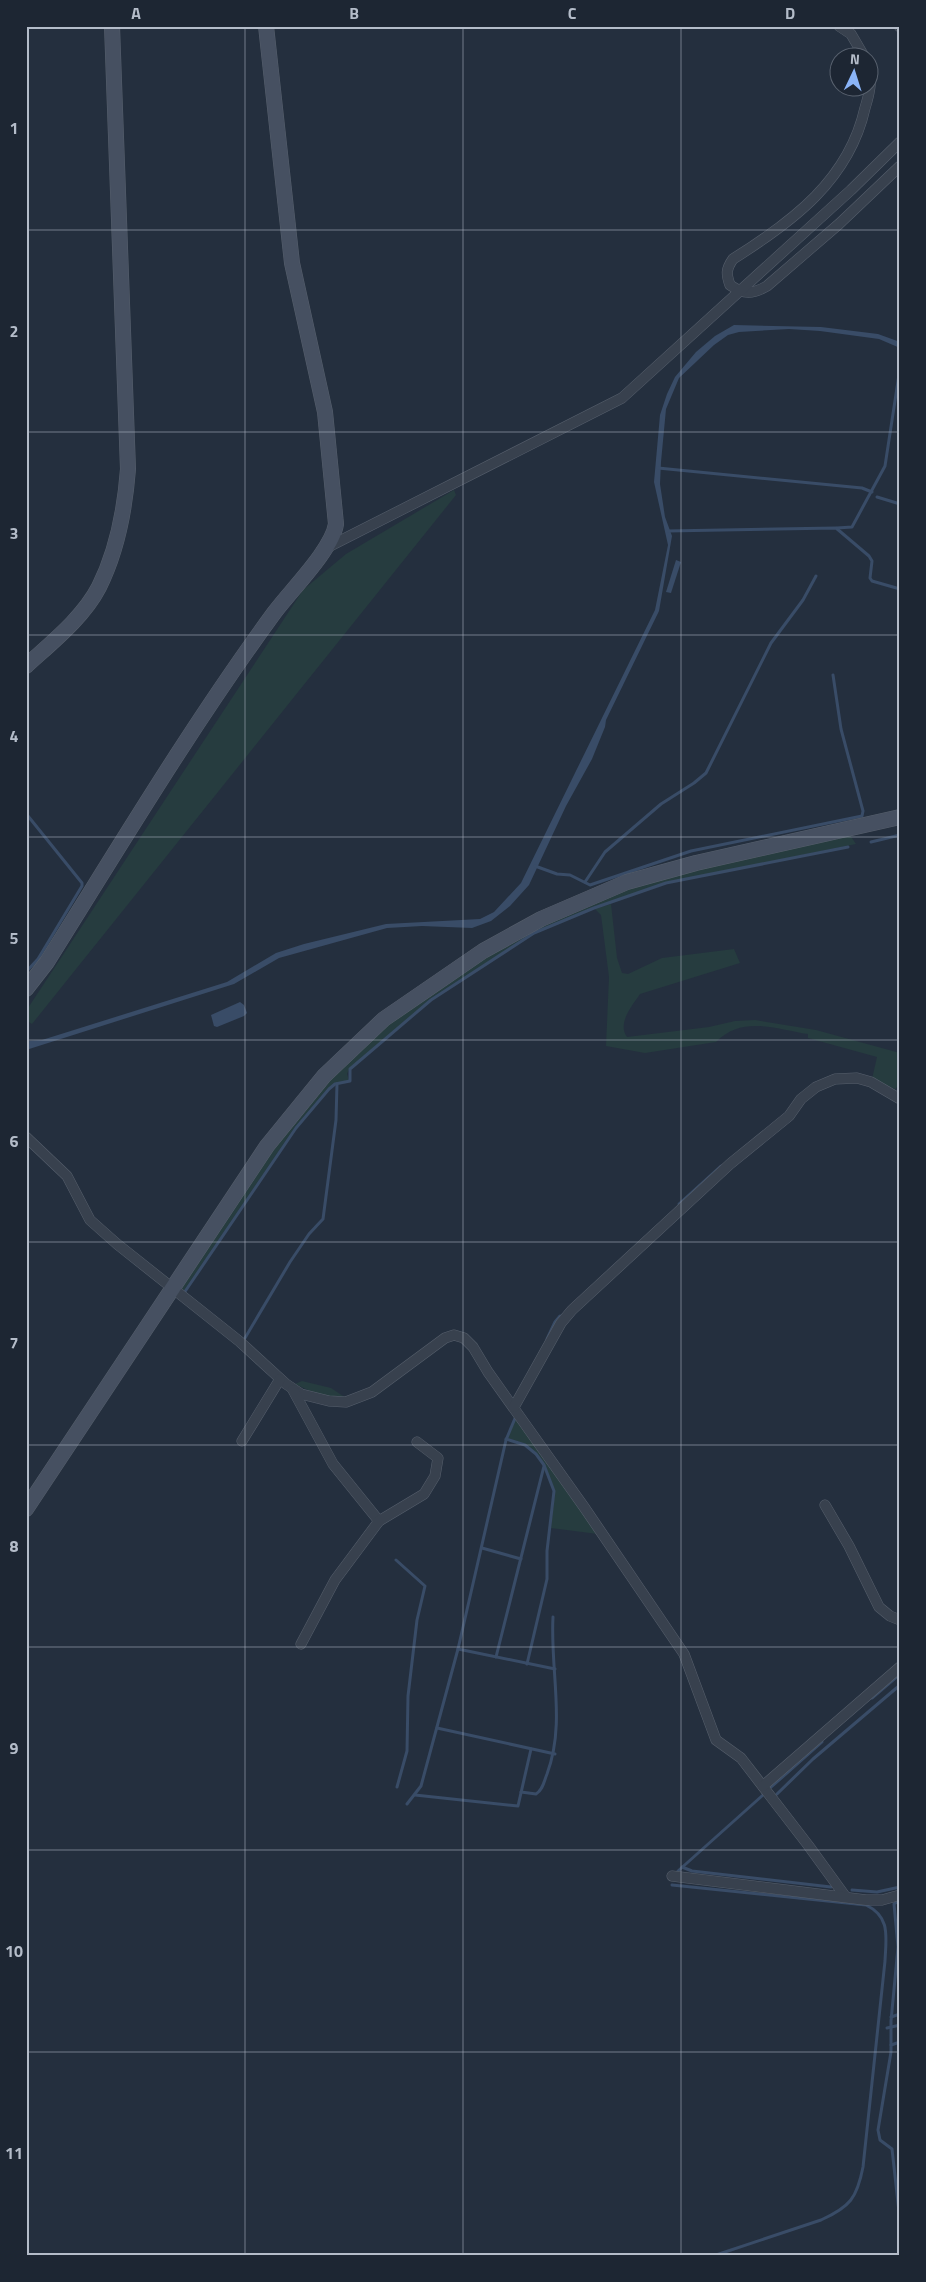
<svg xmlns="http://www.w3.org/2000/svg" width="926" height="2282" font-family="'Titillium Web',sans-serif">
  <rect width="100%" height="100%" fill="#242f3e"/>
  <g fill="#263c3f">
    <polygon points="454,490 456,495 32,1024 26,1020 26,1011 303,590 346,554"/>
    <polygon points="850,835 856,844 666,883 594,907 534,932 430,999 349,1069 347,1074 349,1080 335,1083 328,1088 295,1127 183,1292 177,1288 271,1147 329,1076 393,1020 508,942 610,895 676,874"/>
    <path d="M611,904L617,958L622,973L628,974L662,958L734,949L740,963L640,994C632,1006 617,1023 627,1037L709,1027L735,1021L755,1020L816,1030L900,1053V1084L895,1089L872,1079L877,1057L808,1038V1034C776,1029 742,1015 716,1042L645,1053L606,1046L609,977L601,915L595,909Z"/>
    <polygon points="302,1381 331,1388 346,1398 321,1396 295,1384"/>
    <polygon points="519,1417 598,1534 551,1528 555,1490 545,1465 537,1453 526,1444 508,1438 515,1421"/>
  </g>
  <g fill="#394c67">
    <polygon points="734,325 821,327 878,334 900,342 900,348 879,339 820,331 789,329 739,332 728,335 714,345 679,378 666,409 661,462 660,484 665,517 672,536 659,611 606,720 605,727 592,759 566,806 529,885 510,906 491,921 472,928 422,926 387,928 279,958 234,984 26,1050 26,1041 42,1040 227,982 276,953 304,944 386,924 480,919 494,912 521,883 655,610 668,545 654,482 660,415 667,394 675,377 696,352 715,336"/>
    <polygon points="676,560 681,562 671,593 666,592"/>
    <polygon points="240,1002 244,1005 247,1013 244,1016 217,1027 214,1026 211,1015"/>
  </g>
  <g fill="none" stroke-linecap="round" stroke-linejoin="round">
    <g stroke="#394c67" stroke-width="3">
      <polyline points="658,468 862,488 872,492"/>
      <polyline points="877,497 900,504"/>
      <polyline points="837,528 852,527 885,466 900,368"/>
      <polyline points="667,531 836,528 869,556 872,561 870,578 872,581 900,589"/>
      <polyline points="871,842 900,835"/>
      <polyline points="535,866 557,874 570,875 590,885 691,851 862,816 863,811 841,729 833,675"/>
      <polyline points="585,882 605,852 661,804 694,783 706,773 771,643 803,600 816,576"/>
      <polyline points="26,972 38,959 82,886 82,883 28,816"/>
      <polyline points="679,1204 721,1166"/>
      <polyline points="184,1293 296,1128 329,1089 335,1084 350,1081 350,1069 431,1000 534,933 594,908 666,883 848,847"/>
      <polyline points="245,1338 290,1262 309,1234 323,1219 336,1120 337,1084"/>
      <polyline points="547,1339 555,1322 560,1316"/>
      <polyline points="506,1439 525,1445 536,1454 544,1465 554,1491 547,1551 547,1579 527,1664"/>
      <polyline points="482,1548 521,1559"/>
      <polyline points="396,1560 425,1586 417,1620 408,1696 407,1751 397,1787"/>
      <polyline points="458,1649 555,1669"/>
      <polyline points="496,1657 544,1466"/>
      <polyline points="872,1698 900,1674"/>
      <polyline points="437,1728 555,1754"/>
      <polyline points="770,1788 822,1742"/>
      <path d="M521,1792L536,1794C543,1790 544,1781 547,1774C566,1723 550,1671 553,1617"/>
      <polyline points="777,1794 813,1759 900,1685"/>
      <polyline points="415,1795 518,1806 531,1749"/>
      <polyline points="407,1804 421,1786 458,1649 506,1440 516,1416"/>
      <polyline points="682,1867 692,1871 831,1887"/>
      <polyline points="678,1871 763,1795"/>
      <path d="M672,1885L866,1905C891,1917 886,1937 885,1961L863,2167C857,2198 850,2207 821,2220L713,2256"/>
      <polyline points="852,1890 877,1892 900,1887"/>
      <polyline points="900,1900 894,1904 898,1947 891,2021 891,2052 878,2130 880,2140 892,2149 900,2221"/>
      <polyline points="891,2017 900,2014"/>
      <polyline points="887,2028 900,2025"/>
      <polyline points="891,2045 900,2042"/>
    </g>
    <defs>
      <g id="street">
        <polyline points="839,26 851,34 865,58"/>
        <polyline points="899,26 900,27"/>
        <path d="M868,67C873,80 869,95 865,108C849,180 792,222 733,259C726,269 726,274 730,285C744,295 753,294 767,286L839,224L900,166"/>
        <polyline points="328,547 622,398 851,190 900,142"/>
        <polyline points="26,1137 67,1176 90,1220 117,1244 239,1341 286,1384 301,1394 329,1401 346,1402 372,1392 445,1338 454,1335 464,1338 473,1347 488,1372 584,1507 684,1654 716,1740 741,1758 808,1845 845,1896"/>
        <polyline points="293,1390 333,1464 379,1521"/>
        <polyline points="514,1407 561,1323 572,1310 730,1164 789,1116 801,1099 816,1087 835,1079 857,1078 871,1082 900,1099"/>
        <polyline points="242,1441 280,1379"/>
        <polyline points="825,1505 849,1546 879,1607 890,1616 900,1620"/>
        <polyline points="301,1644 335,1580 379,1521 424,1494 435,1476 438,1458 417,1442"/>
        <polyline points="763,1786 900,1667"/>
        <polyline points="672,1876 866,1900 882,1900 900,1895"/>
      </g>
      <g id="secondary">
        <path d="M26,666C51,643 83,618 99,587C117,551 125,509 128,469L112,26"/>
        <path d="M26,989L47,962C121,844 192,725 274,613C291,590 332,550 336,524L325,412L292,263L266,26"/>
        <polyline points="26,1509 267,1146 324,1076 384,1019 483,951 541,919 627,882 696,863 900,817"/>
      </g>
    </defs>
    <use href="#street" stroke="#565f6c" stroke-width="11"/>
    <use href="#secondary" stroke="#565f6c" stroke-width="16"/>
    <use href="#street" stroke="#38414e" stroke-width="10"/>
    <use href="#secondary" stroke="#465061" stroke-width="15"/>
  </g>
  <path fill="none" stroke="#b4bcc9" stroke-width="1" stroke-opacity="0.55" d="M245,26V2256M463,26V2256M681,26V2256M26,230H900M26,432H900M26,635H900M26,837H900M26,1040H900M26,1242H900M26,1445H900M26,1647H900M26,1850H900M26,2052H900"/>
  <rect width="926" height="2282" fill="none" stroke="#1d2633" stroke-width="55"/>
  <g transform="translate(854 72) rotate(4)"><circle r="24" fill="#1d2633" stroke="#59626f"/>
  <path d="M0-4L9 19L0 12L-9 19Z" fill="#8ab4f8"/>
  <text y="-8" font-size="14" font-weight="bold" text-anchor="middle" fill="#b4bcc9">N</text>
  </g>
  <rect x="28" y="28" width="870" height="2226" fill="none" stroke="#b4bcc9" stroke-width="2"/>
  <g font-size="16" text-anchor="middle" font-weight="bold" fill="#b4bcc9">
    <text x="136" y="19">A</text>
    <text x="354" y="19">B</text>
    <text x="572" y="19">C</text>
    <text x="790" y="19">D</text>
    <text x="14" y="134">1</text>
    <text x="14" y="337">2</text>
    <text x="14" y="539">3</text>
    <text x="14" y="742">4</text>
    <text x="14" y="944">5</text>
    <text x="14" y="1147">6</text>
    <text x="14" y="1349">7</text>
    <text x="14" y="1552">8</text>
    <text x="14" y="1754">9</text>
    <text x="14" y="1957">10</text>
    <text x="14" y="2159">11</text>
  </g>
</svg>
